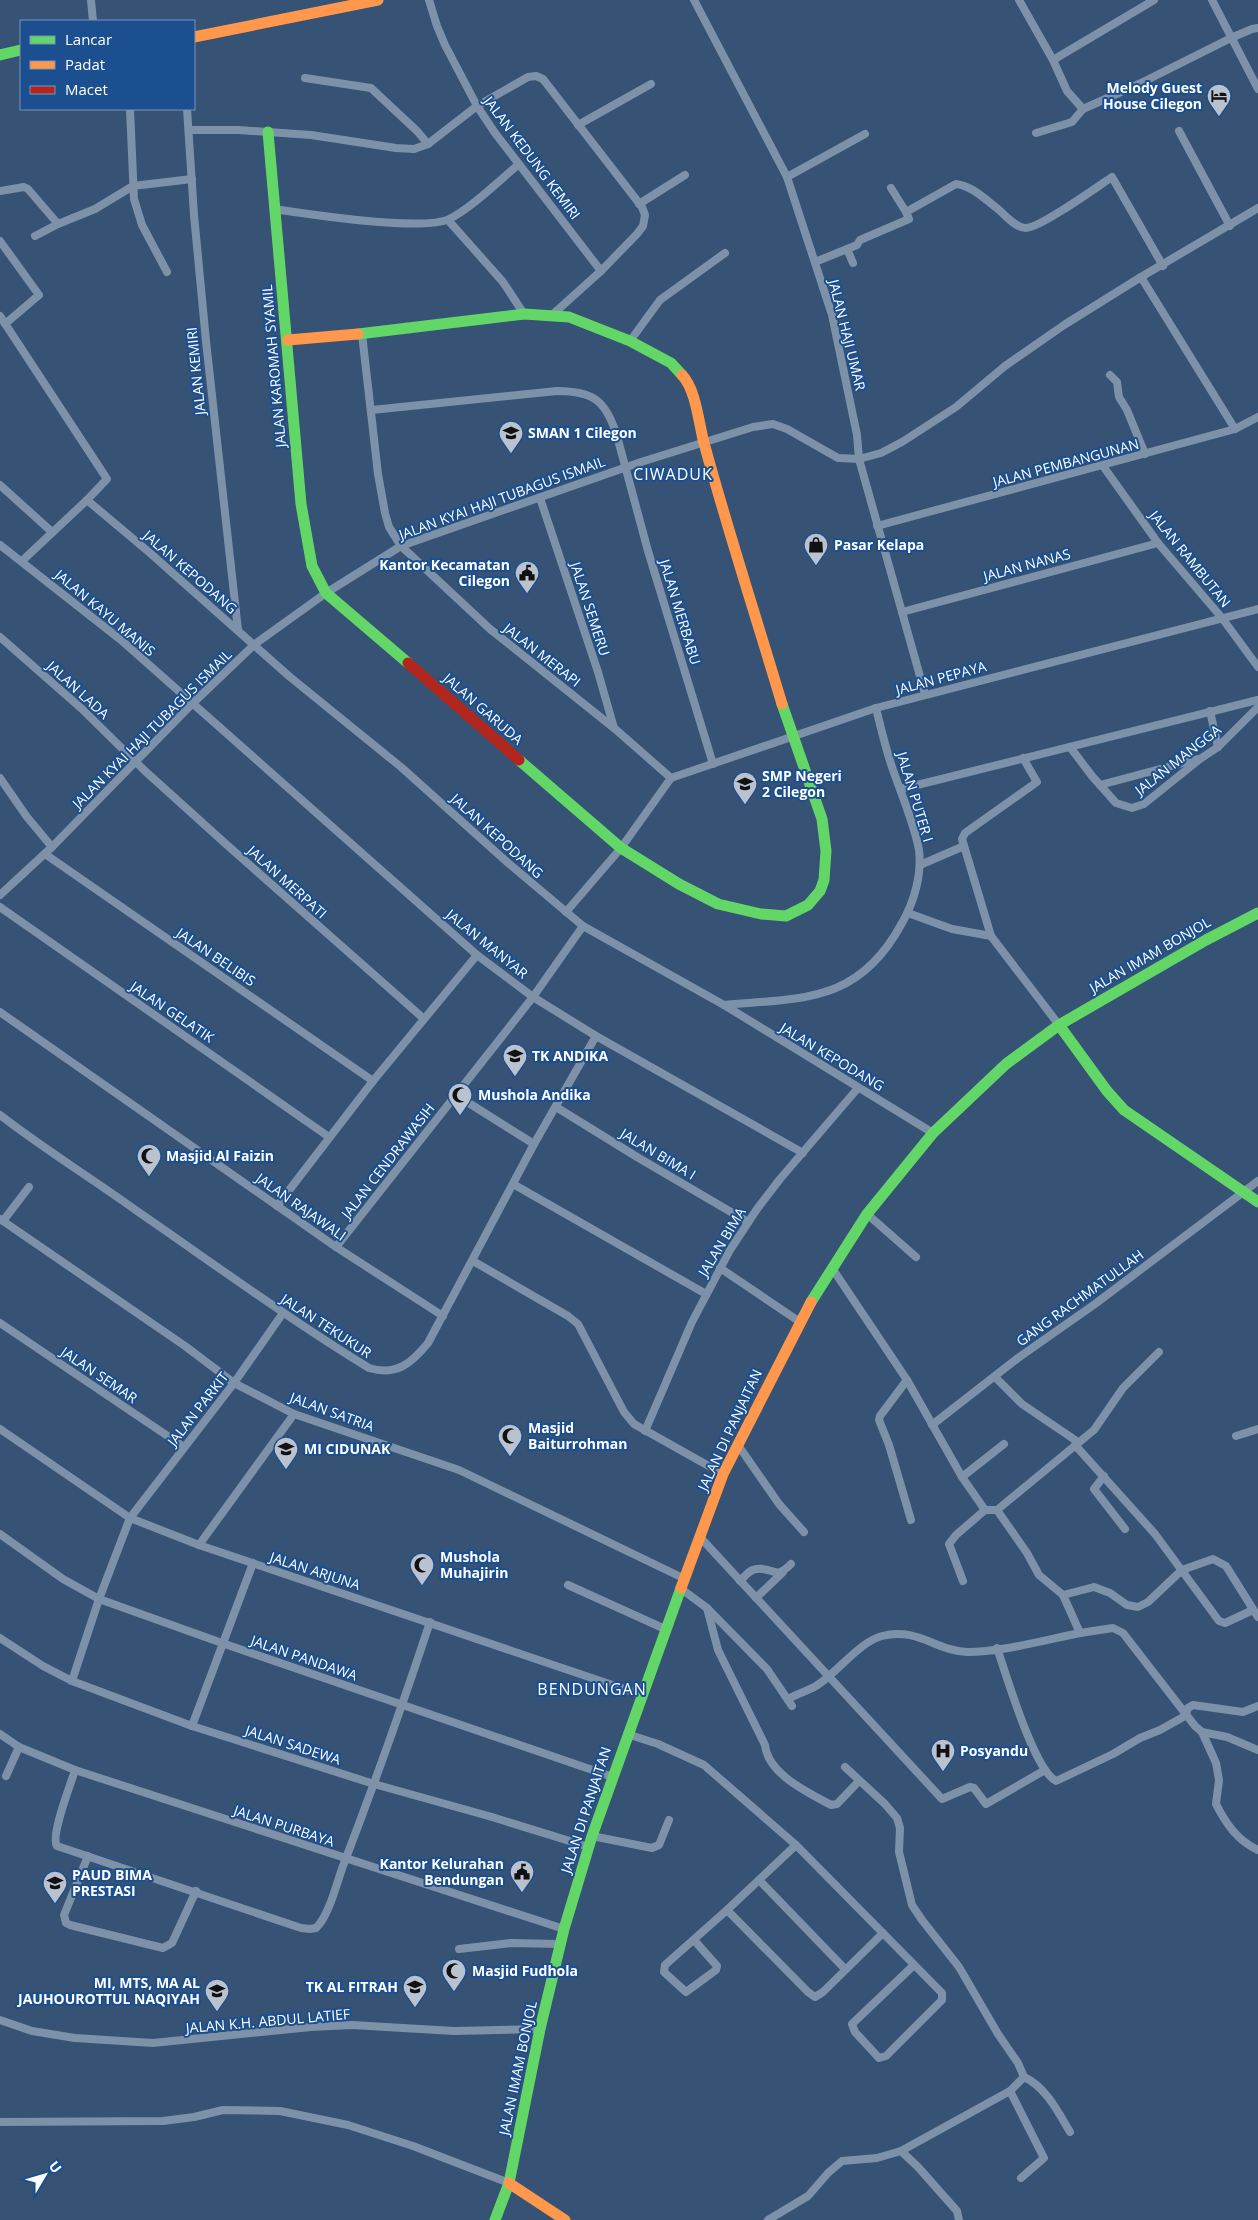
<svg xmlns="http://www.w3.org/2000/svg" width="1258" height="2220" font-family="'Open Sans',sans-serif">
  <rect width="100%" height="100%" fill="#365274"/>
  <g fill="none" stroke-linecap="round" stroke-linejoin="round">
    <g stroke="#7d92a8" stroke-width="8">
      <polyline points="91,0 93,21"/>
      <polyline points="429,0 437,26 445,45 477,106 495,133 601,271"/>
      <polyline points="694,0 787,177 832,315 857,435 859,459 925,694"/>
      <polyline points="1019,0 1053,60 1067,91 1083,109"/>
      <polyline points="1212,0 1258,89"/>
      <polyline points="1053,60 1154,0"/>
      <polyline points="305,78 371,88 417,131 428,144"/>
      <polyline points="130,109 134,199 142,225 167,272"/>
      <polyline points="187,109 194,215 206,341 238,630"/>
      <polyline points="578,125 651,84"/>
      <polyline points="189,130 238,130 311,135 396,148 414,149 428,144 477,106 528,77 536,76 543,79 642,207 645,215 643,226 637,234 601,271 552,315"/>
      <polyline points="1179,131 1230,226"/>
      <polyline points="1036,133 1072,122 1083,109 1141,83 1231,38 1252,29 1258,28"/>
      <polyline points="787,177 865,134"/>
      <polyline points="891,188 906,212"/>
      <polyline points="0,191 24,187 28,189 58,224 95,209 133,186 192,179"/>
      <polyline points="639,204 685,175"/>
      <path d="M274,209C308,214 422,232 449,219C470,209 500,180 519,164"/>
      <polyline points="448,220 503,282 524,314"/>
      <polyline points="35,236 58,224"/>
      <polyline points="0,241 39,295 5,324"/>
      <polyline points="847,249 853,263"/>
      <path d="M815,262L857,245L860,240L909,219L906,212L956,184C972,186 985,199 998,209C1006,216 1016,228 1026,228C1040,228 1097,187 1112,177L1163,266"/>
      <polyline points="1141,277 1235,429"/>
      <polyline points="0,316 107,479 87,500 22,561"/>
      <polyline points="362,334 378,474 385,513 389,527 401,546 490,629 614,728 671,778"/>
      <polyline points="630,341 660,300 725,253"/>
      <polyline points="1110,375 1117,382 1119,397 1127,410 1145,454"/>
      <path d="M372,410L557,391C594,391 606,401 617,436L648,551L713,764"/>
      <polyline points="1103,466 1158,543 1222,618 1258,667"/>
      <polyline points="0,485 52,532"/>
      <polyline points="540,498 598,672 614,728"/>
      <polyline points="87,500 150,553 290,677 401,767 507,862 583,926 724,1005 933,1133"/>
      <polyline points="877,526 1235,429 1258,417"/>
      <polyline points="0,545 121,640 477,955 533,997 596,1036 803,1153"/>
      <polyline points="902,612 1158,543"/>
      <polyline points="0,637 82,709 145,771 227,845 423,1018"/>
      <polyline points="1210,711 1218,747"/>
      <polyline points="1070,747 1092,776 1116,803 1132,808 1144,804 1200,759 1218,747 1258,707"/>
      <polyline points="1023,758 1037,782 965,833 962,839 991,936 1059,1025"/>
      <polyline points="0,778 27,817 52,847"/>
      <polyline points="671,778 876,708 1258,609"/>
      <polyline points="1100,785 1198,759"/>
      <polyline points="901,789 1258,700"/>
      <polyline points="45,854 373,1081"/>
      <polyline points="920,865 964,846"/>
      <polyline points="0,895 52,847 192,704 255,644 326,593 401,546 641,462 753,427 773,424 787,429 838,458 859,459 881,453 902,442 956,407 1005,366 1064,325 1141,277 1258,208"/>
      <polyline points="0,907 329,1137"/>
      <polyline points="566,912 621,848 671,778"/>
      <polyline points="908,913 952,929 991,936"/>
      <path d="M724,1005C804,998 859,1003 902,923C914,902 922,875 919,850C914,823 902,796 893,770C886,750 881,729 876,708"/>
      <polyline points="0,1012 336,1247 443,1316"/>
      <polyline points="456,1095 534,1144"/>
      <polyline points="556,1107 637,1157 748,1222"/>
      <path d="M0,1115C44,1149 91,1178 137,1211C214,1264 289,1319 369,1368C396,1376 411,1364 428,1343L534,1144L596,1036"/>
      <polyline points="513,1184 706,1294"/>
      <polyline points="277,1206 373,1081 477,955"/>
      <polyline points="867,1214 916,1257"/>
      <polyline points="0,1219 185,1346 234,1383 294,1414 459,1470 683,1578"/>
      <polyline points="3,1221 29,1187"/>
      <polyline points="336,1247 533,997 583,926"/>
      <polyline points="473,1261 568,1316 578,1324 624,1412 634,1424 723,1474"/>
      <polyline points="720,1268 800,1322"/>
      <polyline points="832,1268 907,1380 962,1477 985,1510 997,1510 1027,1553 1039,1575 1063,1595 1094,1587 1110,1593 1127,1605 1138,1607 1148,1602 1182,1570 1213,1559 1226,1566 1258,1617"/>
      <polyline points="0,1323 184,1447"/>
      <polyline points="995,1377 1022,1404 1078,1442"/>
      <polyline points="907,1380 880,1416 879,1420 889,1445 911,1520"/>
      <polyline points="932,1425 1018,1358 1095,1304 1258,1181"/>
      <polyline points="0,1429 130,1518 199,1545 642,1695"/>
      <polyline points="645,1431 692,1322 730,1250 757,1209 780,1179 858,1088"/>
      <polyline points="1236,1436 1258,1429"/>
      <polyline points="738,1445 779,1504 804,1532"/>
      <polyline points="1075,1445 1155,1534 1219,1621 1225,1623 1253,1610"/>
      <polyline points="1104,1476 1094,1489 1125,1529"/>
      <polyline points="962,1477 1004,1444"/>
      <polyline points="997,1510 1094,1430 1123,1388 1159,1352"/>
      <polyline points="0,1534 63,1579 99,1599 222,1643 613,1777"/>
      <polyline points="699,1536 942,1799 970,1787 974,1788 986,1804 1045,1770"/>
      <polyline points="199,1545 294,1414"/>
      <path d="M740,1581C745,1576 750,1569 757,1569C775,1567 774,1581 791,1564"/>
      <polyline points="963,1581 949,1544 956,1535 985,1510"/>
      <polyline points="568,1585 665,1629"/>
      <path d="M680,1588L707,1608L718,1650L765,1745C768,1774 807,1792 831,1805L837,1804L859,1781"/>
      <polyline points="1063,1595 1080,1633 1113,1628 1123,1633 1195,1726 1202,1732 1227,1737 1258,1750"/>
      <polyline points="756,1598 783,1572"/>
      <polyline points="707,1608 767,1669 792,1706"/>
      <polyline points="0,1638 43,1666 72,1681 192,1726 374,1784 492,1817 589,1847"/>
      <path d="M997,1648C1006,1674 1034,1770 1056,1781L1113,1754L1140,1738L1160,1730L1185,1716L1188,1708L1193,1705L1243,1712L1258,1706"/>
      <polyline points="72,1681 99,1599 130,1518 234,1383 283,1313"/>
      <path d="M788,1699C797,1694 807,1691 816,1686C837,1673 859,1642 882,1636C918,1627 936,1651 967,1652C1002,1652 1045,1640 1080,1633"/>
      <polyline points="192,1726 253,1563"/>
      <path d="M1202,1732L1216,1763L1219,1780L1216,1804C1226,1824 1238,1841 1258,1850"/>
      <polyline points="0,1734 19,1747 75,1770 564,1929"/>
      <polyline points="627,1734 658,1744 704,1765 796,1845 942,1993 942,2000 886,2056 879,2058 855,2032 852,2024 914,1965"/>
      <path d="M75,1770C71,1784 50,1836 57,1846L301,1928L310,1929L316,1928C329,1916 337,1882 343,1866C374,1785 403,1704 430,1622"/>
      <polyline points="6,1776 19,1747"/>
      <polyline points="592,1836 652,1848 659,1845 669,1820"/>
      <polyline points="88,1856 64,1915 66,1923 70,1925 163,1948 172,1943 196,1891"/>
      <polyline points="759,1880 845,1969"/>
      <polyline points="727,1910 808,1992 815,1997 823,1992 883,1933"/>
      <polyline points="694,1940 717,1966 716,1970 686,1992 664,1972 665,1965 727,1910 796,1845"/>
      <polyline points="459,1949 511,1943 560,1944"/>
      <polyline points="0,2020 32,2031 75,2038 153,2043 311,2027 352,2025 454,2031 540,2029"/>
      <path d="M1024,2077C1046,2087 1058,2112 1070,2132"/>
      <polyline points="1010,2091 1044,2158 1021,2178"/>
      <polyline points="0,2122 163,2121 194,2117 223,2110 280,2111 348,2125 413,2146 509,2183"/>
      <polyline points="901,2151 918,2167 957,2211 959,2220"/>
      <polyline points="768,2220 808,2196 828,2173 842,2161 877,2158 901,2151 1010,2091 1024,2077 1018,2063 998,2034 959,1967 922,1920 912,1905 899,1852 900,1828 897,1818 885,1804 845,1767"/>
    </g>
    <g stroke="#63d668" stroke-width="11">
      <polyline points="0,55 21,50"/>
      <polyline points="268,132 301,504 312,566 326,593 408,663"/>
      <polyline points="358,334 524,314 569,317 630,341 671,363 682,375"/>
      <polyline points="519,760 621,848 679,884 718,904 761,914 786,916 808,905 820,891 824,880 826,851 822,819 782,704"/>
      <polyline points="1059,1025 1107,1091 1124,1110 1258,1202"/>
      <polyline points="811,1302 867,1214 933,1133 1006,1064 1059,1025 1206,940 1258,913"/>
      <polyline points="495,2220 509,2183 540,2029 564,1929 592,1836 681,1588"/>
    </g>
    <g stroke="#ff974d" stroke-width="11">
      <polyline points="194,37 378,0"/>
      <polyline points="288,340 358,334"/>
      <path d="M682,375C696,389 699,425 704,443C728,531 756,617 782,704"/>
      <polyline points="681,1588 723,1474 811,1302"/>
      <polyline points="509,2183 565,2220"/>
    </g>
    <polyline stroke="#b3261e" stroke-width="11" points="408,663 519,760"/>
  </g>
  <defs>
    <symbol id="hotel-pin" viewBox="-11 -11 22 30"><path d="M0 17L-7.5 6A9.5 9.5 0 1 1 7.5 6Z" fill="#b9c2ce" stroke="#1b4f8f"/><path d="M-6-4.5h1.5V1H6V5H4.5V3h-9V5H-6ZM-4 0a1.8 1.8 0 1 1 3.6 0ZM.5 0V-2.5h3Q6-2.5 6 0Z" fill="#111"/></symbol>
    <symbol id="school-pin" viewBox="-11 -11 22 30"><path d="M0 17L-7.5 6A9.5 9.5 0 1 1 7.5 6Z" fill="#b9c2ce" stroke="#1b4f8f"/><path d="M0-5L7-2L0 1L-7-2ZM-4 1L0 2.5L4 1V4Q0 6-4 4Z" fill="#111"/></symbol>
    <symbol id="shop-pin" viewBox="-11 -11 22 30"><path d="M0 17L-7.5 6A9.5 9.5 0 1 1 7.5 6Z" fill="#b9c2ce" stroke="#1b4f8f"/><path d="M-5-2.5h2.3a2.7 3.5 0 0 1 5.4 0H5L5.5 6h-11ZM-1.5-2.5h3a1.5 2.3 0 0 0-3 0Z" fill="#111"/></symbol>
    <symbol id="civic-pin" viewBox="-11 -11 22 30"><path d="M0 17L-7.5 6A9.5 9.5 0 1 1 7.5 6Z" fill="#b9c2ce" stroke="#1b4f8f"/><path d="M-.6-6.5H3V-4.5H.6V-3L4-1V1h2V6H-6V1h2V-1L-.6-3ZM-1.2 2.5V6h2.4V2.5Z" fill="#111"/></symbol>
    <symbol id="mosque-pin" viewBox="-11 -11 22 30"><path d="M0 17L-7.5 6A9.5 9.5 0 1 1 7.5 6Z" fill="#b9c2ce" stroke="#1b4f8f"/><path d="M3.5-4.9A6 6 0 1 0 3.5 4.9A5 5 0 1 1 3.5-4.9Z" fill="#111"/></symbol>
    <symbol id="hospital-pin" viewBox="-11 -11 22 30"><path d="M0 17L-7.5 6A9.5 9.5 0 1 1 7.5 6Z" fill="#b9c2ce" stroke="#1b4f8f"/><path d="M-5-5h3v3.5h4V-5h3V5h-3V1.5h-4V5h-3Z" fill="#111"/></symbol>
  </defs>
  <g fill-rule="evenodd">
    <use href="#hotel-pin" x="1205" y="82" width="28" height="38"/>
    <use href="#school-pin" x="497" y="419" width="28" height="38"/>
    <use href="#shop-pin" x="802" y="531" width="28" height="38"/>
    <use href="#civic-pin" x="513" y="559" width="28" height="38"/>
    <use href="#school-pin" x="731" y="770" width="28" height="38"/>
    <use href="#school-pin" x="501" y="1042" width="28" height="38"/>
    <use href="#mosque-pin" x="446" y="1081" width="28" height="38"/>
    <use href="#mosque-pin" x="135" y="1142" width="28" height="38"/>
    <use href="#mosque-pin" x="496" y="1422" width="28" height="38"/>
    <use href="#school-pin" x="272" y="1435" width="28" height="38"/>
    <use href="#mosque-pin" x="408" y="1551" width="28" height="38"/>
    <use href="#hospital-pin" x="929" y="1737" width="28" height="38"/>
    <use href="#civic-pin" x="508" y="1858" width="28" height="38"/>
    <use href="#school-pin" x="41" y="1869" width="28" height="38"/>
    <use href="#mosque-pin" x="440" y="1957" width="28" height="38"/>
    <use href="#school-pin" x="401" y="1973" width="28" height="38"/>
    <use href="#school-pin" x="203" y="1977" width="28" height="38"/>
  </g>
  <g text-anchor="middle" stroke-width="4" stroke-linejoin="round" paint-order="stroke">
    <g font-size="14" font-weight="bold" fill="#fff" stroke="#1b4f8f" text-anchor="start">
      <text x="1202" y="93" text-anchor="end">Melody Guest<tspan x="1202" dy="16">House Cilegon</tspan></text>
      <text x="528" y="438">SMAN 1 Cilegon</text>
      <text x="834" y="550">Pasar Kelapa</text>
      <text x="510" y="570" text-anchor="end">Kantor Kecamatan<tspan x="510" dy="16">Cilegon</tspan></text>
      <text x="762" y="781">SMP Negeri<tspan x="762" dy="16">2 Cilegon</tspan></text>
      <text x="532" y="1061">TK ANDIKA</text>
      <text x="478" y="1100">Mushola Andika</text>
      <text x="166" y="1161">Masjid Al Faizin</text>
      <text x="528" y="1433">Masjid<tspan x="528" dy="16">Baiturrohman</tspan></text>
      <text x="304" y="1454">MI CIDUNAK</text>
      <text x="440" y="1562">Mushola<tspan x="440" dy="16">Muhajirin</tspan></text>
      <text x="960" y="1756">Posyandu</text>
      <text x="504" y="1869" text-anchor="end">Kantor Kelurahan<tspan x="504" dy="16">Bendungan</tspan></text>
      <text x="72" y="1880">PAUD BIMA<tspan x="72" dy="16">PRESTASI</tspan></text>
      <text x="472" y="1976">Masjid Fudhola</text>
      <text x="200" y="1988" text-anchor="end">MI, MTS, MA AL<tspan x="200" dy="16">JAUHOUROTTUL NAQIYAH</tspan></text>
      <text x="398" y="1992" text-anchor="end">TK AL FITRAH</text>
    </g>
    <g font-size="14" fill="#fff" stroke="#1b4f8f">
      <text transform="translate(532 158) rotate(53)" y="5">JALAN KEDUNG KEMIRI</text>
      <text transform="translate(847 335) rotate(76)" y="5">JALAN HAJI UMAR</text>
      <text transform="translate(274 366) rotate(-95)" y="5">JALAN KAROMAH SYAMIL</text>
      <text transform="translate(196 371) rotate(-96)" y="5">JALAN KEMIRI</text>
      <text transform="translate(1066 463) rotate(-15)" y="5">JALAN PEMBANGUNAN</text>
      <text transform="translate(502 498) rotate(-20)" y="5">JALAN KYAI HAJI TUBAGUS ISMAIL</text>
      <text transform="translate(1190 559) rotate(51)" y="5">JALAN RAMBUTAN</text>
      <text transform="translate(1027 565) rotate(-15)" y="5">JALAN NANAS</text>
      <text transform="translate(190 572) rotate(41)" y="5">JALAN KEPODANG</text>
      <text transform="translate(590 609) rotate(72)" y="5">JALAN SEMERU</text>
      <text transform="translate(680 612) rotate(73)" y="5">JALAN MERBABU</text>
      <text transform="translate(105 613) rotate(40)" y="5">JALAN KAYU MANIS</text>
      <text transform="translate(542 655) rotate(38)" y="5">JALAN MERAPI</text>
      <text transform="translate(941 678) rotate(-15)" y="5">JALAN PEPAYA</text>
      <text transform="translate(78 690) rotate(42)" y="5">JALAN LADA</text>
      <text transform="translate(483 709) rotate(41)" y="5">JALAN GARUDA</text>
      <text transform="translate(152 729) rotate(-45)" y="5">JALAN KYAI HAJI TUBAGUS ISMAIL</text>
      <text transform="translate(1178 760) rotate(-38)" y="5">JALAN MANGGA</text>
      <text transform="translate(915 797) rotate(73)" y="5">JALAN PUTER I</text>
      <text transform="translate(497 836) rotate(42)" y="5">JALAN KEPODANG</text>
      <text transform="translate(287 882) rotate(42)" y="5">JALAN MERPATI</text>
      <text transform="translate(487 944) rotate(39)" y="5">JALAN MANYAR</text>
      <text transform="translate(1150 955) rotate(-30)" y="5">JALAN IMAM BONJOL</text>
      <text transform="translate(216 957) rotate(34)" y="5">JALAN BELIBIS</text>
      <text transform="translate(172 1012) rotate(34)" y="5">JALAN GELATIK</text>
      <text transform="translate(832 1057) rotate(31)" y="5">JALAN KEPODANG</text>
      <text transform="translate(658 1154) rotate(31)" y="5">JALAN BIMA I</text>
      <text transform="translate(388 1161) rotate(-52)" y="5">JALAN CENDRAWASIH</text>
      <text transform="translate(301 1207) rotate(35)" y="5">JALAN RAJAWALI</text>
      <text transform="translate(722 1242) rotate(-59)" y="5">JALAN BIMA</text>
      <text transform="translate(1080 1298) rotate(-36)" y="5">GANG RACHMATULLAH</text>
      <text transform="translate(326 1326) rotate(33)" y="5">JALAN TEKUKUR</text>
      <text transform="translate(99 1375) rotate(34)" y="5">JALAN SEMAR</text>
      <text transform="translate(198 1409) rotate(-52)" y="5">JALAN PARKIT</text>
      <text transform="translate(332 1412) rotate(20)" y="5">JALAN SATRIA</text>
      <text transform="translate(730 1430) rotate(-65)" y="5">JALAN DI PANJAITAN</text>
      <text transform="translate(315 1571) rotate(18)" y="5">JALAN ARJUNA</text>
      <text transform="translate(304 1658) rotate(19)" y="5">JALAN PANDAWA</text>
      <text transform="translate(293 1745) rotate(18)" y="5">JALAN SADEWA</text>
      <text transform="translate(586 1810) rotate(-72)" y="5">JALAN DI PANJAITAN</text>
      <text transform="translate(284 1826) rotate(18)" y="5">JALAN PURBAYA</text>
      <text transform="translate(268 2021) rotate(-5)" y="5">JALAN K.H. ABDUL LATIEF</text>
      <text transform="translate(518 2068) rotate(-78)" y="5">JALAN IMAM BONJOL</text>
    </g>
    <g font-size="16" letter-spacing="1" fill="#fff" stroke="#1b4f8f">
      <text x="673" y="480">CIWADUK</text>
      <text x="592" y="1695">BENDUNGAN</text>
    </g>
  </g>
  <rect x="20" y="20" width="175" height="90" fill="#1b4f8f" stroke="#7695bc"/>
  <rect x="30" y="36" width="25" height="8" fill="#63d668" stroke="#7695bc"/>
  <text x="65" y="45" font-size="15" fill="#ffffff">Lancar</text>
  <rect x="30" y="61" width="25" height="8" fill="#ff974d" stroke="#7695bc"/>
  <text x="65" y="70" font-size="15" fill="#ffffff">Padat</text>
  <rect x="30" y="86" width="25" height="8" fill="#b3261e" stroke="#7695bc"/>
  <text x="65" y="95" font-size="15" fill="#ffffff">Macet</text>
  <g transform="translate(45 2175) rotate(52)" stroke="#1b4f8f" stroke-width="4" paint-order="stroke">
  <path d="M0-4L9 19L0 12L-9 19Z" fill="#ffffff"/>
  <text y="-8" font-size="14" font-weight="bold" text-anchor="middle" fill="#ffffff">U</text>
  </g>
</svg>
